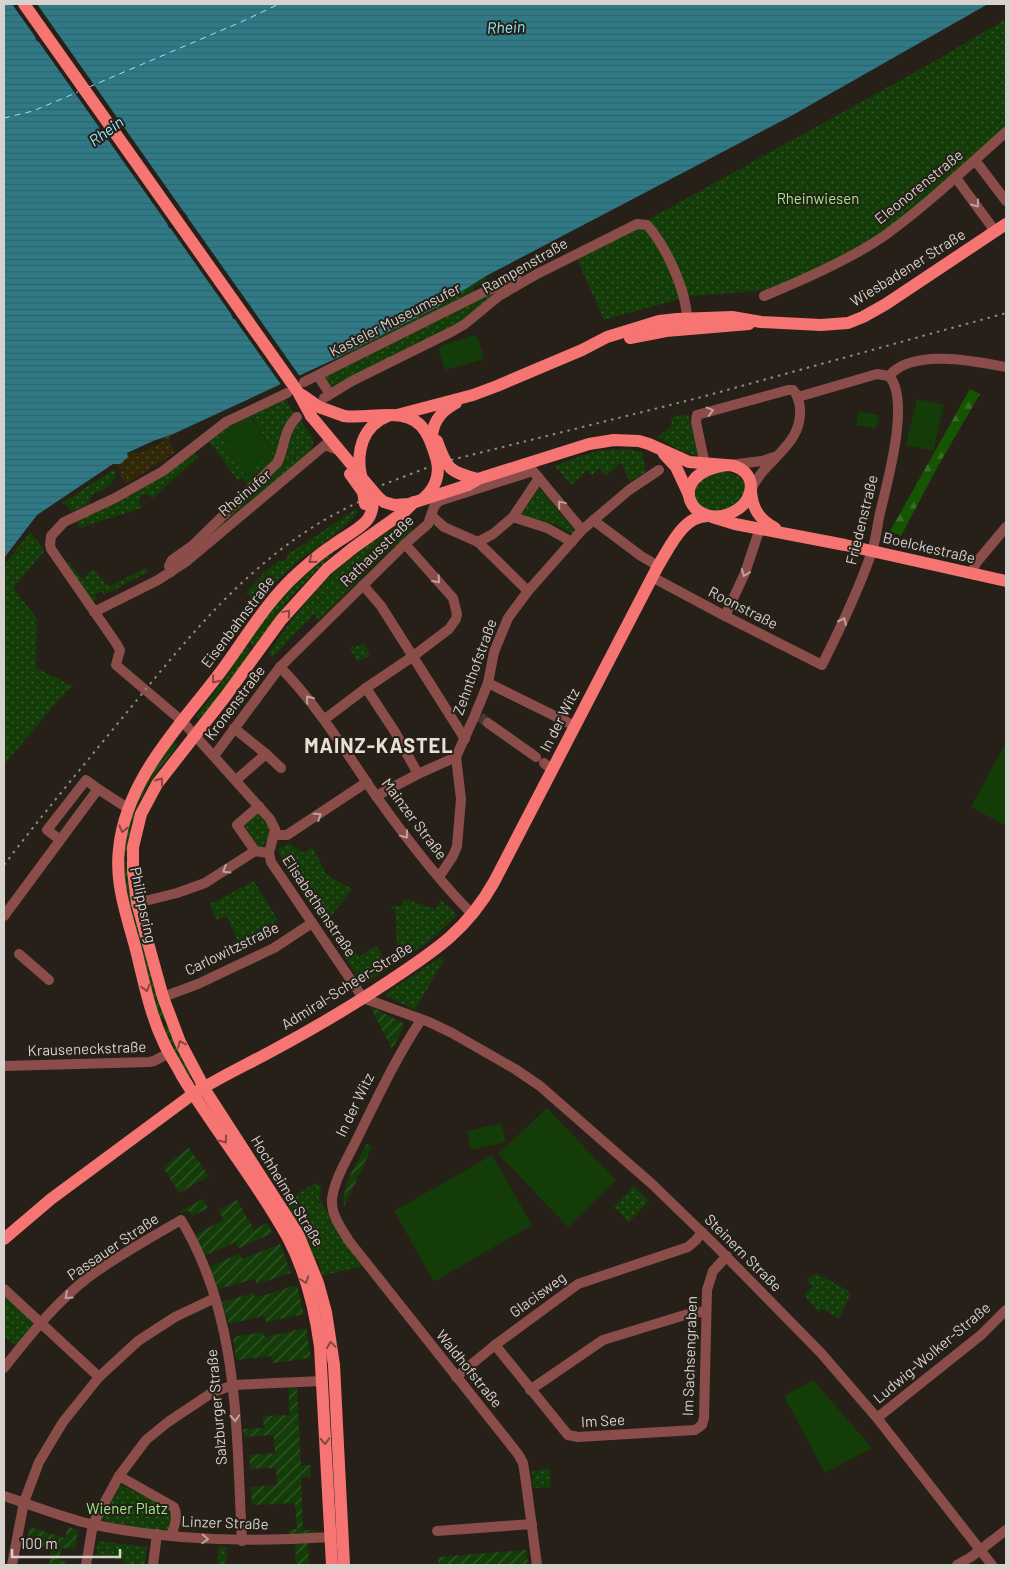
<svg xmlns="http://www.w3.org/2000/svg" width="1010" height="1569" font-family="Barlow,sans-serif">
  <defs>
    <pattern id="grass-dots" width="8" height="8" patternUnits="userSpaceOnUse" patternTransform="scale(1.25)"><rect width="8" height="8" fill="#143c08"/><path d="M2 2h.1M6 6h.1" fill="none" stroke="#35572b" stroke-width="1.8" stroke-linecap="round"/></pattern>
    <pattern id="forest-firs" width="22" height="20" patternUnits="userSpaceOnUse" patternTransform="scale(1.25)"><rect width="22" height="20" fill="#155400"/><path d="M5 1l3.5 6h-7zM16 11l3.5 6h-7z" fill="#366c24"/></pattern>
    <pattern id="sand-dots" width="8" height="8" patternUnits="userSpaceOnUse" patternTransform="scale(1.25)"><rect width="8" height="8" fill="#302806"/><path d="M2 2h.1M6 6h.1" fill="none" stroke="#4d4629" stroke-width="1.8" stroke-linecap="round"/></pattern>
    <pattern id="garden-furrows" width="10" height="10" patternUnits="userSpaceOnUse" patternTransform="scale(1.25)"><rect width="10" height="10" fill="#143c08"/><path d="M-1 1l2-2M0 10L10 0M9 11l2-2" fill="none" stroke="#35572b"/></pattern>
    <pattern id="water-rules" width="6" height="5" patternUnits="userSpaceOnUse" patternTransform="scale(1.25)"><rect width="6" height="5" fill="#2e7a87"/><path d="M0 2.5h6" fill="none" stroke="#35626a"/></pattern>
  </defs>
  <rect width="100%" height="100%" fill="#262019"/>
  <g fill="url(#grass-dots)">
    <polygon points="1006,19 1006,132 885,235 782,289 691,296 604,320 577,259 935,61"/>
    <polygon points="486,276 486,281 474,287 473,294 506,286 464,321 333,387 318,370 386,332 437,307"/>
    <path d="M285,399L295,415C272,432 285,445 271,464C265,472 255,479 248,486L242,478L238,481L208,440L220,431L243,418L232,425L228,432L255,468L273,451L252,418L249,419L246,416Z"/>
    <polygon points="688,414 698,456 681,451 657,437 671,427 672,417"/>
    <path d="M301,421C309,432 318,439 310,452L187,557L281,465C292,450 286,434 301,421Z"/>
    <polygon points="627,449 642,452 646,472 630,482 621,463 606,476 599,468 592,476 587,470 571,485 555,466 569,460 598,451"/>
    <polygon points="194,452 198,457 152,499 148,494 141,495 139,502 142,508 79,528 76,520"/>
    <path d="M113,470H116C116,485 103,490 92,495L89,504L72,512L68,506L62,503Z"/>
    <path d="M717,472C724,472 731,472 737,475C746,480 747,493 741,500C738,505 730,509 725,513L700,508L693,491L700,479Z"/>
    <polygon points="539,488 575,531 572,534 555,524 521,515"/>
    <path d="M356,509L358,512C342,533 317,546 297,562C278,579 261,597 246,617L241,613L252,599L246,593L263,573L280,560L281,562L288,557L287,555Z"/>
    <path d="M408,522L413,531L387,552L319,620L314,614L273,657L268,654C287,626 306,599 331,575C351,556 375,540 399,524L400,527Z"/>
    <polygon points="30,532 45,550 13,588 37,619 36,668 73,686 60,698 4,765 4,565"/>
    <polygon points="331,551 333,553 290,598 255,647 247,642 282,594"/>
    <polygon points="69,562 82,579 94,569 105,583 110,586 146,568 148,572 104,595 102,591 95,595 97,599 92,602 65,565"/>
    <polygon points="364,643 370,656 358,661 350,649 352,646 354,647"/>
    <polygon points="245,646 253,651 202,721 196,716 227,676"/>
    <polygon points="257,811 269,827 270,835 261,849 258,848 243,823"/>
    <polygon points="289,843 304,853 312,847 327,875 352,889 331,916 322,923 278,852 278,849"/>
    <polygon points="254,881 278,920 234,944 233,942 237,940 227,916 216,920 210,904"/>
    <polygon points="405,899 434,909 438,907 440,899 457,915 428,942 366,983 361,982 345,958 355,951 359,957 376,946 384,959 397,951 396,913 390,906 401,906"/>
    <polygon points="441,957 443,961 415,1010 386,996 386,993"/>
    <path d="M315,1183L322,1187L319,1198L337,1228L364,1265C351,1271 337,1271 323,1276L317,1258L315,1259L286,1202Z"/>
    <polygon points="634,1186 649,1201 629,1222 614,1207"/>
    <polygon points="816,1273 849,1291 850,1295 839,1318 821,1309 819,1312 804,1295 812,1287 807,1280"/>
    <path d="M4,1294L30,1318C36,1329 24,1337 18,1346L4,1337Z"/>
    <polygon points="550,1469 551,1487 533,1488 532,1471"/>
    <polygon points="117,1483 174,1510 171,1526 164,1532 102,1521 102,1517"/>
    <polygon points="98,1541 147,1547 145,1565 124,1565 125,1561 115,1560 114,1557 96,1555"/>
    <polygon points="219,1547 227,1547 226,1565 217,1565"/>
  </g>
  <polygon fill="url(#forest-firs)" points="970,389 980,394 938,466 901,536 890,531"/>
  <polygon fill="url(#sand-dots)" points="171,435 170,444 176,452 126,484 120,477 121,474 120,468 113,464 120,464 127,453 140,453 164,441 165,437"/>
  <g fill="url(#garden-furrows)">
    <path d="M173,741L178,745C163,764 147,783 138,806C133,822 131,839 128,856L122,855L136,799Z"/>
    <polygon points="124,861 128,864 166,1019 164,1020 159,1019 126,899"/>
    <polygon points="372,1007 403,1023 403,1028 392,1049 373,1012"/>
    <polygon points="168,1025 192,1076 189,1076 176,1054 163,1027"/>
    <path d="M367,1144L372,1147L344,1207C341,1186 357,1163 367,1144Z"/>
    <polygon points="189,1148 209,1176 179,1193 163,1167"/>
    <polygon points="203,1199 208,1208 192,1216 188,1210 181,1213 180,1211"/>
    <polygon points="237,1200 254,1230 267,1223 273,1233 239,1248 236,1242 203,1256 193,1236 223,1220 219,1210"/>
    <polygon points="280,1244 291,1273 257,1284 255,1279 218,1289 209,1267 239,1254 242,1259"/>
    <polygon points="297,1285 304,1314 266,1322 264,1316 229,1324 222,1302 253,1293 255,1298"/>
    <polygon points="306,1328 311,1358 273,1363 271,1356 236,1360 233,1337 263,1332 265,1337"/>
    <polygon points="288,1388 297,1388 301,1466 310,1465 311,1477 301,1478 303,1530 316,1530 316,1534 289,1535 289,1530 297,1529 295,1503 252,1505 251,1487 277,1485 276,1468 250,1469 249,1455 275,1453 274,1435 244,1437 243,1429 264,1428 263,1416 290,1415"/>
    <polygon points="30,1527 65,1538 68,1527 78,1530 75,1549 61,1548 59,1560 67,1562 67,1565 49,1565 51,1548 26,1544"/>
    <polygon points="295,1543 308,1543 309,1565 296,1565"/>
    <polygon points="526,1550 528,1565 439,1565 438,1557"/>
  </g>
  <g fill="#143c08">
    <polygon points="474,335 478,338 483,354 481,360 445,370 439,351 440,346"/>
    <polygon points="917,399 944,405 933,451 906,445"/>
    <polygon points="859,411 879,415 876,429 856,425"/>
    <polygon points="246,416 249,419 251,418 273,452 271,453 273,456 255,468 258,473 248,480 221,437 228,432 232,425"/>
    <polygon points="1006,742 1006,826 971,807"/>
    <polygon points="547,1108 616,1180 568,1227 498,1154"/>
    <polygon points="501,1123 506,1142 471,1150 467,1131"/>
    <polygon points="492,1155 532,1225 434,1282 394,1211"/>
    <polygon points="813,1380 872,1448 825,1473 784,1396"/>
  </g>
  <path fill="url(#water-rules)" fill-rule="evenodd" d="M4,4H988L791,116L486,276L437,307L333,360L171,435L153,441L127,453L128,457L120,464H113L37,515L4,558ZM52,26L53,31L39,42L36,40L35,36ZM114,116L118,119V121L103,132L100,131L99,127ZM184,212L187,216L171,228H169L167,223ZM248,303L251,307L235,319H233L231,313Z"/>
  <polygon fill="#262019" points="12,4 37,4 301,378 282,386"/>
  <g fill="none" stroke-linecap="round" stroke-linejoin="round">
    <g stroke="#8aeafb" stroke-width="1" stroke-dasharray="6 5" stroke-linecap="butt">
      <polyline points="89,87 241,22 279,4"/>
      <polyline points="4,118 33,111 78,92"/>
    </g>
    <polyline stroke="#413b34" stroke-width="10" stroke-dasharray="10 5" stroke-linecap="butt" points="480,717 488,723"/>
    <g stroke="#8b4d4a" stroke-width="10">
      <polyline points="975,160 1006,201"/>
      <polyline points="956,178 995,231"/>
      <path d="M764,296C803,280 853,258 887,234C929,203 967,167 1006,132"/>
      <polyline points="318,376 330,394"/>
      <path d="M889,376C912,348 975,361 1006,367"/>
      <polyline points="304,382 486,291 517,279"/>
      <polyline points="287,393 226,422 163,471 115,498 64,522 51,536 50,545 51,549 116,643 120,650 116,665 182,721 270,819 275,829 269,853 271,862 363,998 429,1022 452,1033 515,1069 540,1086 652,1184 716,1246 821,1353 877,1418 992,1565"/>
      <polyline points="798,397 877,374 889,376"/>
      <path d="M324,398L352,381L453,331L465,324L499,296L537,274L637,224L647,225C666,246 686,290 687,318"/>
      <path d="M708,465L704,460L696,422L697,415L788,390H793C798,395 799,401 800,408C803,446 764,459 751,490"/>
      <polyline points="730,465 762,461 774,457"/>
      <polyline points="432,516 444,527 478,542 493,534 513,517 539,478"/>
      <polyline points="513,517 547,528 572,542"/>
      <polyline points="593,520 641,556 658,566"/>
      <polyline points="478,542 528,591"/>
      <path d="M171,572L169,566L172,560L193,545L277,463C286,446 282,432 297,417"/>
      <polyline points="972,574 976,563 1006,527"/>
      <path d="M652,577L725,616L822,665C840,629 858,592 871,554C876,541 877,526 880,513C887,483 911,400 889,376"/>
      <polyline points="363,585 381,606 465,739"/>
      <polyline points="94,612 158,580 187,561 325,445 338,450"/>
      <polyline points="725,616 745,573 760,528"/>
      <path d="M280,667C319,707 345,751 376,796C406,838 437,879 473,915"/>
      <polyline points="488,683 575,726"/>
      <polyline points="366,688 395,732 418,774"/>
      <polyline points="325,719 366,688 412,657 449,629 456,619 457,614 453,598 405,544"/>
      <polyline points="488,723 536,757"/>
      <polyline points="234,728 266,754 236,780"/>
      <polyline points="266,754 281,768"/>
      <polyline points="214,756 280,667 405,544 428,524 434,507 439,501 533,471 582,530"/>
      <polyline points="544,763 552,770"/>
      <polyline points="376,796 418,774 456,757"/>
      <polyline points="275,835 287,835 367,782"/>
      <polyline points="59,839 47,830 86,780 98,789"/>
      <polyline points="255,851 237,825 259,806"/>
      <polyline points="439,877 453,856 457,846 461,799 456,757 475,715 488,683 494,652 508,618 528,591 582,530 629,490 659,470"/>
      <polyline points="137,903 177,893 205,883 255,851 269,853"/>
      <polyline points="4,916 98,789 129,809"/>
      <polyline points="19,954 49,980"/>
      <polyline points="163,997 198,984 274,948 312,923"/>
      <path d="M421,1020C395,1059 375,1103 354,1145C346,1161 334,1181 332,1199C331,1215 341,1228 349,1241L518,1454L523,1463L525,1475L537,1565"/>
      <polyline points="4,1066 149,1062 154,1061 169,1053"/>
      <polyline points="4,1289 99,1377"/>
      <polyline points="495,1345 568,1435 578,1437 695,1430 702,1425 704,1418 707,1290 713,1271 727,1256"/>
      <path d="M4,1368C30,1335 57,1301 90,1276C119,1255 150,1238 181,1220C240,1317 236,1432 242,1541"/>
      <polyline points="456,1377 495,1345 578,1284 688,1247 696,1240 702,1232"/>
      <polyline points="530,1390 603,1340 688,1314 706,1311"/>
      <polyline points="877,1418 981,1335 1006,1310"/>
      <path d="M119,1476L174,1507C178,1515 175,1528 170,1536"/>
      <path d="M4,1496C32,1505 66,1519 95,1525C175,1541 250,1542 331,1537L337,1535"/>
      <polyline points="437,1531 532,1524"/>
      <polyline points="12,1565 24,1502 39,1462 63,1422 99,1377 138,1341 175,1317 215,1298"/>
      <polyline points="86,1565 93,1524 119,1476 146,1440 168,1422 213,1392 234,1385 322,1381"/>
      <polyline points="153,1565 157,1534"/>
      <polyline points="957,1565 971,1557 1006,1530"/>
    </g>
    <g stroke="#f67572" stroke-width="12">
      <polyline points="630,338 666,331 749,324"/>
      <polyline points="397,415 473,395 497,386 582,350 607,337 659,321 677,319 732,317 761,322 821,325 848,323 863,317 886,304 1006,224"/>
      <polyline points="311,416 361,476"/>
      <path d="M344,416C370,420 408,404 425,431C431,440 434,451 437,461"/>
      <path d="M432,443C431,424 439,412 456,403"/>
      <polyline points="664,454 676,467 689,495"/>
      <path d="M726,465C741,465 754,476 750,492C748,501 741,508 733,512C693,533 661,475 726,465Z"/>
      <path d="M361,476C356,452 362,426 388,416"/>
      <path d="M751,491C752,509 760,520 775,528"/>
      <polyline points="378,497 384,502 394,505 409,504 468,485 478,479 589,444 614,440 639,441 649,444 689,462 726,465"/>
      <polyline points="712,517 735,524 845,545 1006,581"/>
      <path d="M4,1239L51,1199L193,1094C218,1078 244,1066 270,1052C311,1030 352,1006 391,980C436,950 467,930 494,882L658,566C670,547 683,515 709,516"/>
      <path d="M332,1565L320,1347C315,1309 306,1272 288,1238C257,1181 215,1131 182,1076C176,1064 168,1053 163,1041C149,1011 143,977 135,946C126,914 115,882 119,849C126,777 184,722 225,666C248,634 268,600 298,573C309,563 320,553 333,545C342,538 362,528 368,519C372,513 373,506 373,500"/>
      <polyline points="344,1565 334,1365 326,1312 318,1283 298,1234 207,1093 180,1042 163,997 137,903 133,871 133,847 141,814 157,784 225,697 281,620 327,569 353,548 405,511 414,502"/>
    </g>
    <g stroke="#8f8a84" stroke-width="2" stroke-dasharray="2.5 5" stroke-linecap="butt">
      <polyline points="451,460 698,398 1006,313"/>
      <polyline points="382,485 429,467"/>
      <path d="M4,865C42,815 83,766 123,717C191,634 258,548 359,502"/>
    </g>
    <g stroke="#f67572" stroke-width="12">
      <polyline points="24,4 298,392 311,416"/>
      <polyline points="302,395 319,407 344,416"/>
      <path d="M437,441C447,469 449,472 478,479"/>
      <polyline points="350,474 363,492 365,504"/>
      <polyline points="362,478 378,497"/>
      <path d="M424,498C435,488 440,476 437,461"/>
    </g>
  </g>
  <defs><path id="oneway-chevron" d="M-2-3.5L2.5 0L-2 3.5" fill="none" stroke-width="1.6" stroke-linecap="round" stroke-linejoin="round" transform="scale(1.25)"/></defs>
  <g stroke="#bca3a0">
    <use href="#oneway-chevron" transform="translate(976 204) rotate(54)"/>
    <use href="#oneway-chevron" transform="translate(710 411) rotate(-15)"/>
    <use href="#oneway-chevron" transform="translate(561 504) rotate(-130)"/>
    <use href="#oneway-chevron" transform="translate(745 573) rotate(111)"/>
    <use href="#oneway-chevron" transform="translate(437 580) rotate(48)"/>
    <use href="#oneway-chevron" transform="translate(843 621) rotate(-66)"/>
    <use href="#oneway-chevron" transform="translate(309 699) rotate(-129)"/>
    <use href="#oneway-chevron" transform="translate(318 816) rotate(-33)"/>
    <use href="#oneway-chevron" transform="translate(405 835) rotate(53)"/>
    <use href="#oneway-chevron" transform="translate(226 870) rotate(148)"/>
    <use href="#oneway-chevron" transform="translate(68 1296) rotate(138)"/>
    <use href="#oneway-chevron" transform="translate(235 1418) rotate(87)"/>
    <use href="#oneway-chevron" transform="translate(205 1539) rotate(3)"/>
  </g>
  <g stroke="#844641">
    <use href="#oneway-chevron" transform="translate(312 560) rotate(141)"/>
    <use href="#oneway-chevron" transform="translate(287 613) rotate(-50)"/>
    <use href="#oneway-chevron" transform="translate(215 680) rotate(128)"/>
    <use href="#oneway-chevron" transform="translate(160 781) rotate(-54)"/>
    <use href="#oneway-chevron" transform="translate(123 829) rotate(104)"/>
    <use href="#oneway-chevron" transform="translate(146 988) rotate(75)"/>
    <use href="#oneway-chevron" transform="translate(181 1044) rotate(-115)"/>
    <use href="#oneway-chevron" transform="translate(224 1140) rotate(55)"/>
    <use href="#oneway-chevron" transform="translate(305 1280) rotate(72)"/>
    <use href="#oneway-chevron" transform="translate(331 1345) rotate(-98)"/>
    <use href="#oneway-chevron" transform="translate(325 1441) rotate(87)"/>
  </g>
  <g text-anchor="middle" stroke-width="4" stroke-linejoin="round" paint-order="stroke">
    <g font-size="15" fill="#d7d2ce" stroke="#262019">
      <text transform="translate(919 187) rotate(-39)" y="5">Eleonorenstraße</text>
      <text transform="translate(525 266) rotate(-30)" y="5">Rampenstraße</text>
      <text transform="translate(908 268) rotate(-32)" y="5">Wiesbadener Straße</text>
      <text transform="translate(395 320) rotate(-27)" y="5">Kasteler Museumsufer</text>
      <text transform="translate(245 493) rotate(-40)" y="5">Rheinufer</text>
      <text transform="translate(862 520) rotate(-76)" y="5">Friedenstraße</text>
      <text transform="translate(929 548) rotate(13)" y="5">Boelckestraße</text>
      <text transform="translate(377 551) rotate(-44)" y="5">Rathausstraße</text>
      <text transform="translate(743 608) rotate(27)" y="5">Roonstraße</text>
      <text transform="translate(238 622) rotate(-53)" y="5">Eisenbahnstraße</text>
      <text transform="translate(475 667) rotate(-70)" y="5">Zehnthofstraße</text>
      <text transform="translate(235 703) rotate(-53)" y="5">Kronenstraße</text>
      <text transform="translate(560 720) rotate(-63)" y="5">In der Witz</text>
      <text transform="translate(414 819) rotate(53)" y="5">Mainzer Straße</text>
      <text transform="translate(143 905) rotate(78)" y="5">Philippsring</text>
      <text transform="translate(319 906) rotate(56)" y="5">Elisabethenstraße</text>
      <text transform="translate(232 949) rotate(-26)" y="5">Carlowitzstraße</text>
      <text transform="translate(347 986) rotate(-32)" y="5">Admiral-Scheer-Straße</text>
      <text transform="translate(87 1049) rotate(-2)" y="5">Krauseneckstraße</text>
      <text transform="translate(355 1105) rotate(-64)" y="5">In der Witz</text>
      <text transform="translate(287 1191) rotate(59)" y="5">Hochheimer Straße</text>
      <text transform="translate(113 1247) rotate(-34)" y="5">Passauer Straße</text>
      <text transform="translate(743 1253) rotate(45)" y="5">Steinern Straße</text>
      <text transform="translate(538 1295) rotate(-36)" y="5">Glacisweg</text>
      <text transform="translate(932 1353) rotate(-40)" y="5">Ludwig-Wolker-Straße</text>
      <text transform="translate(690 1356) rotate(-88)" y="5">Im Sachsengraben</text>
      <text transform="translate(469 1369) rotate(51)" y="5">Waldhofstraße</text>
      <text transform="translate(217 1407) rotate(-95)" y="5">Salzburger Straße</text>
      <text transform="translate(603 1421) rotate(-3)" y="5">Im See</text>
      <text transform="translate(225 1523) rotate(2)" y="5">Linzer Straße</text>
    </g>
    <g font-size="15" fill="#9bee88" stroke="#262019">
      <text x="818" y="204">Rheinwiesen</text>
      <text x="127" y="1514">Wiener Platz</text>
    </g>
    <g font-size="16" font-style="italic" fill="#8aeafb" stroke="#262019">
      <text transform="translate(506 27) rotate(-2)" y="6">Rhein</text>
      <text transform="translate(106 131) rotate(-36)" y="6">Rhein</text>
    </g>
    <g font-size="20" font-weight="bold" letter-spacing="1" fill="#e8dfd6" stroke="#262019">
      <text x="379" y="753">MAINZ-KASTEL</text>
    </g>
  </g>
  <rect width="1010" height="1569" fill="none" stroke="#d7d2ce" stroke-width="10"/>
  <path d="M12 1549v8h108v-8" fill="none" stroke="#d7d2ce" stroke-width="2.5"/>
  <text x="20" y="1549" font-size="15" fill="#d7d2ce" stroke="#262019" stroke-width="4" paint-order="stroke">100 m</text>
</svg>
